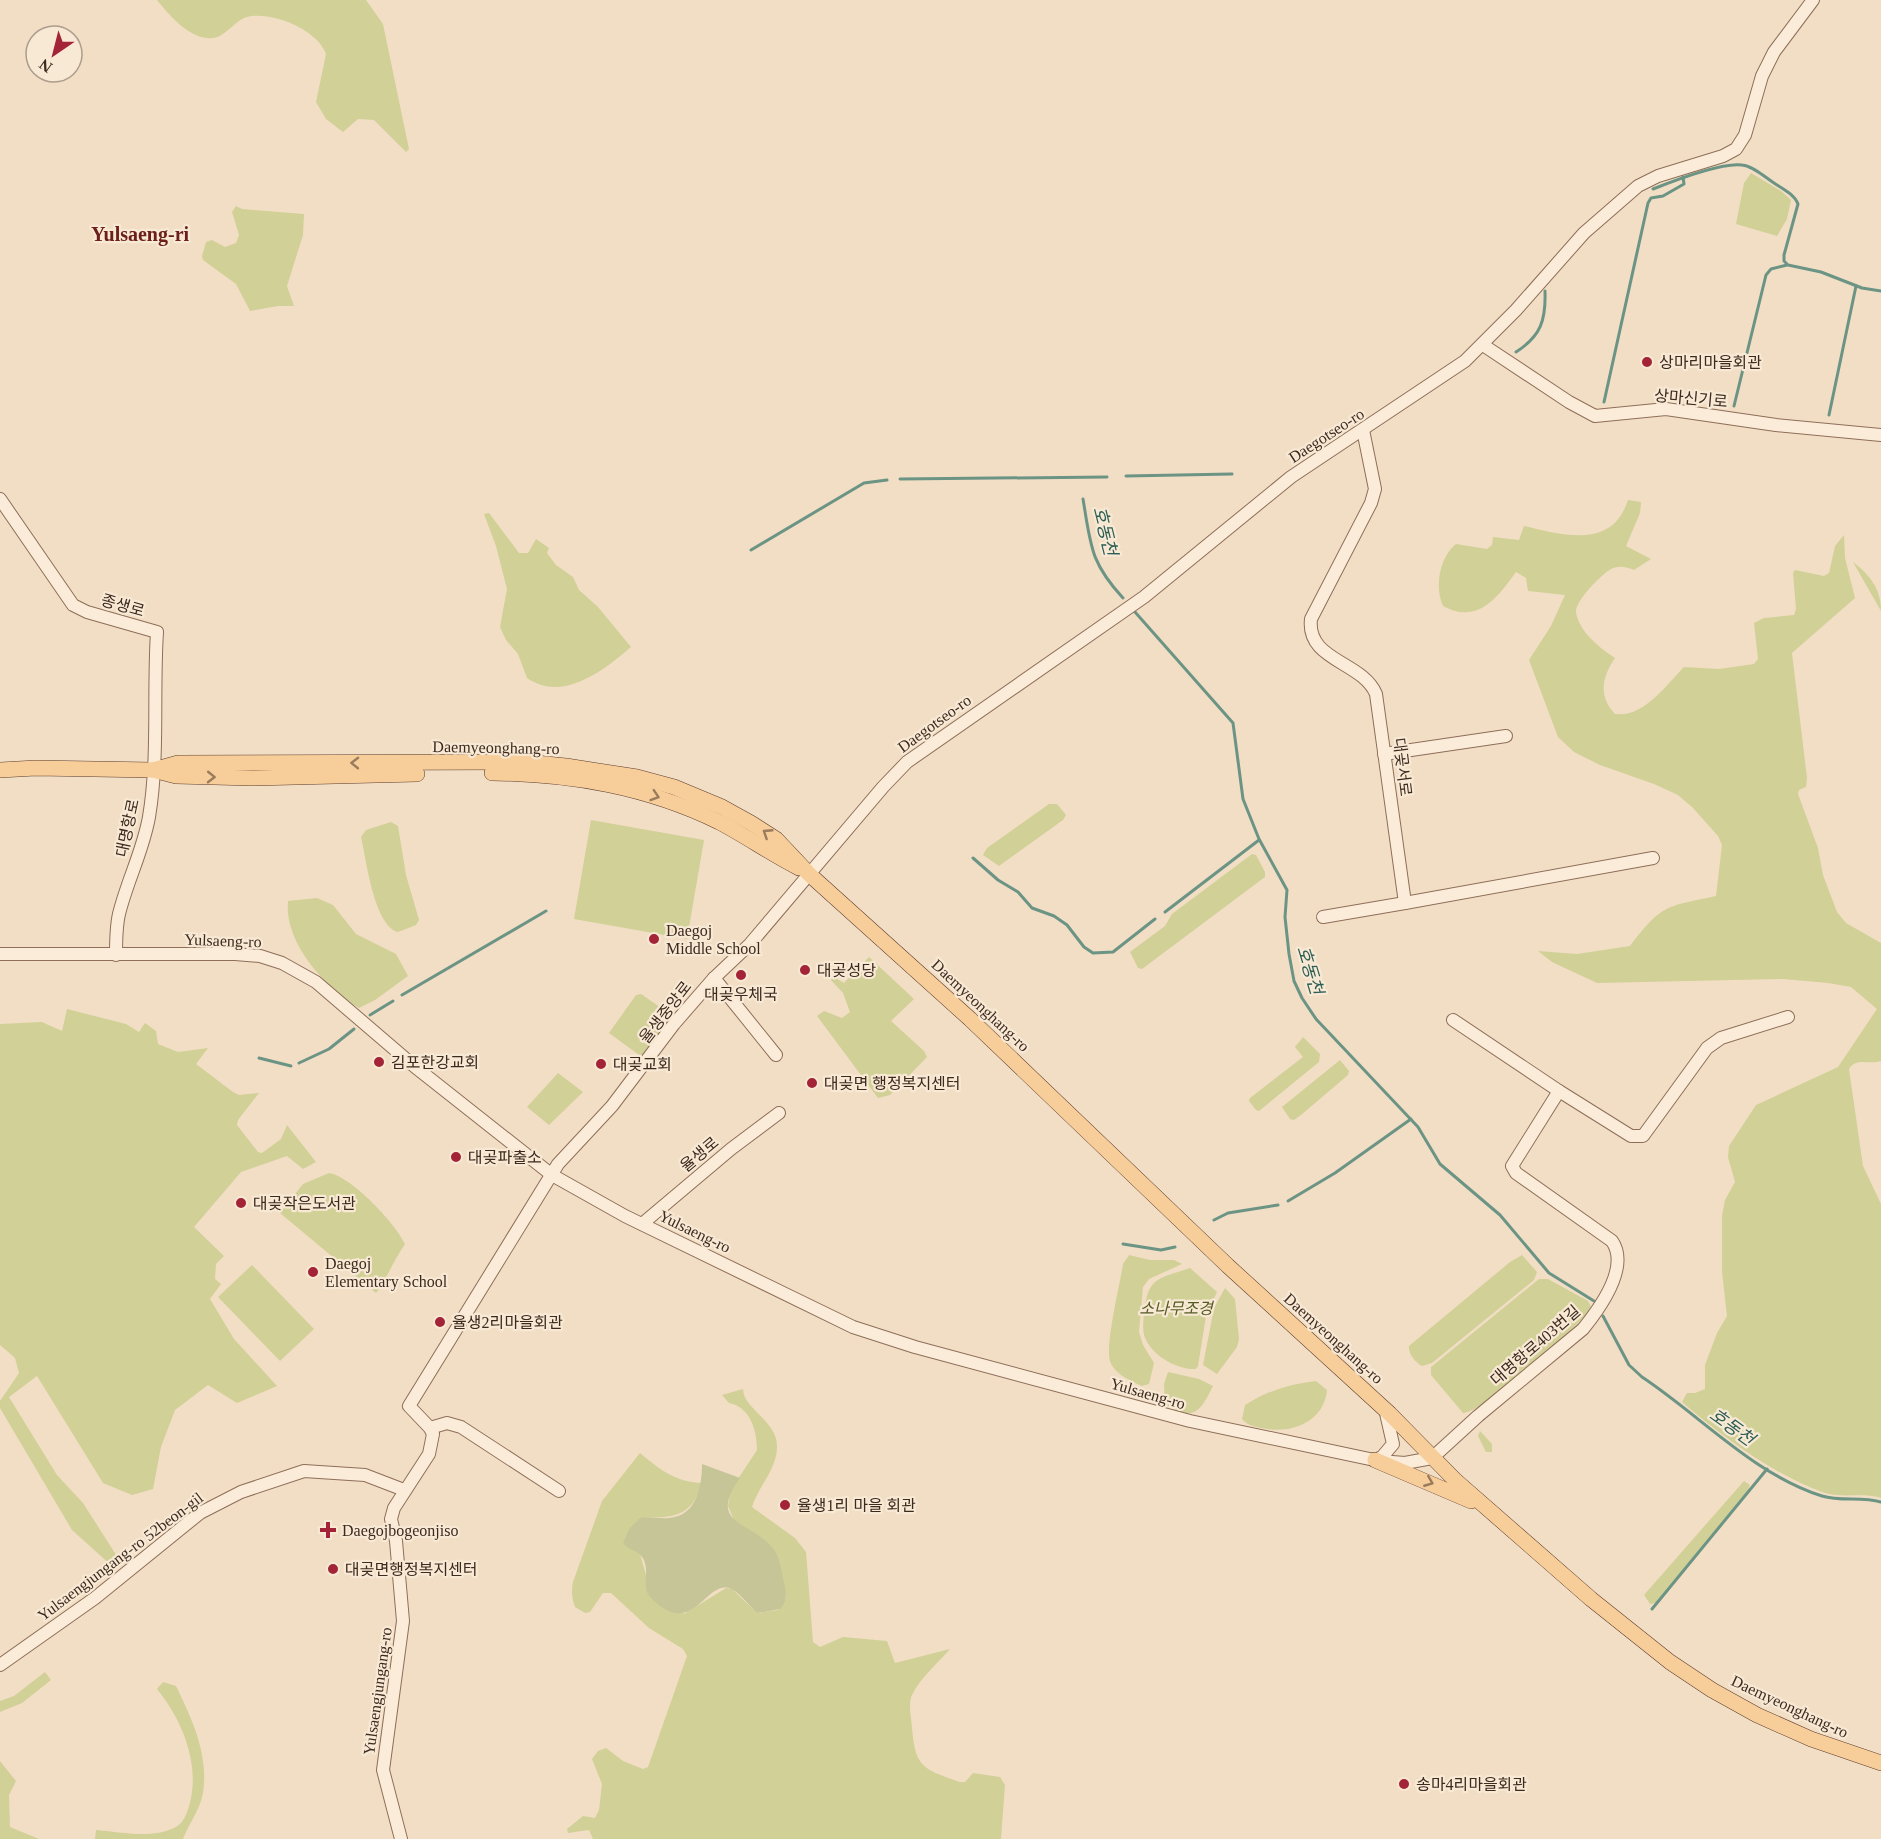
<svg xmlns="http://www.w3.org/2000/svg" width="1881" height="1839" font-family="'Times New Roman','Noto Sans KR',serif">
  <rect width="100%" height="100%" fill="#f2dec5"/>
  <g fill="#d1d097">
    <path d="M157,0H366L383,24L409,149L406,152L374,120L358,119L343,132L326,119L316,102L326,54C317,29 271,11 247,17C233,21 224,41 207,38C187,36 169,15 157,0Z"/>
    <polygon points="1751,173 1781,191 1791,200 1787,219 1777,236 1736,224 1744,183"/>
    <polygon points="236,206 242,209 304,214 303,235 287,286 294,306 278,306 250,311 236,284 203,260 202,256 206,242 212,240 225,247 236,243 239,235 232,212"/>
    <path d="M1628,500L1641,502L1640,513L1626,546L1651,559L1634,570C1627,567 1619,565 1611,569C1602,574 1575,601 1576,612C1579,632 1600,648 1615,658C1602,677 1598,696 1615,714C1644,718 1666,685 1684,667L1719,669L1754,664L1758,659L1754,623L1764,618L1794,615L1796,609L1793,573L1795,570L1824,576L1829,573L1835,546L1844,535L1845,558L1855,598L1792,653L1807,778L1806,787L1799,790L1798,794L1818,848L1823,875L1837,912L1846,923L1881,943V1061C1869,1065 1856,1057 1849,1069L1863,1166L1881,1204V1498C1862,1492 1841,1499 1822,1492C1771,1473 1723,1437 1682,1402L1687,1393H1695L1705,1389V1365L1717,1333L1727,1316L1722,1272V1216L1725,1200L1735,1182L1728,1157L1729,1146L1756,1105L1838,1067L1877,1009L1851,987L1828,983L1783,979L1597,983L1552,962L1538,951L1577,954L1630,946C1663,903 1666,907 1716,896L1722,845L1718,836L1693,808L1678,795L1654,784L1600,765L1574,752L1558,737L1529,660L1551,626L1565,595L1528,591L1526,578L1516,572C1498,597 1478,625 1443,606C1434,587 1440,556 1456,544L1487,549L1492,545L1493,537L1519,540L1524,526C1563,535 1612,550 1628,500Z"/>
    <path d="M489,513L519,553H528L536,539L549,548L547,553L556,565L573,577L579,590L598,607L631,647C604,670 563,703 527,678L518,654L506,640L500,627L507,589L496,546L484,514Z"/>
    <path d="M1853,562C1870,575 1881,589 1881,611Z"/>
    <polygon points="1049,804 1057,804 1066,815 1063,820 999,866 983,855 987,848"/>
    <polygon points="591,820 704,840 687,939 574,919"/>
    <path d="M391,822L398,826L406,875L419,920L416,925L398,932C374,926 366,858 361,837L366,830Z"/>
    <polygon points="1252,854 1256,855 1265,872 1265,877 1154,960 1142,969 1138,968 1130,952 1165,926 1172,914"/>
    <path d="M317,898L333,905L356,934L396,954L408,976L375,1000L359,1008C325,987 284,943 288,901Z"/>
    <polygon points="869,957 914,999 891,1021 924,1051 927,1057 890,1095 878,1098 817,1016 824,1011 842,1018 850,1012 843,993 831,980 832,976 844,983"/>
    <polygon points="641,994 670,1014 670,1019 642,1057 609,1033 636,995"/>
    <polygon points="67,1009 126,1024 139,1032 145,1023 156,1031 158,1044 178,1052 208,1048 196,1064 233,1092 239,1095 259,1093 238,1120 237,1125 258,1152 262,1153 281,1139 287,1125 316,1162 303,1169 287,1156 241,1172 194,1227 224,1256 216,1264 215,1279 221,1284 210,1299 234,1339 277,1386 237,1403 208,1385 175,1410 161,1447 153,1489 132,1495 103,1483 37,1376 9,1397 57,1475 83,1503 120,1561 113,1567 72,1530 0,1408 0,1401 19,1373 15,1358 0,1345 0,1024 42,1022 62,1031"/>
    <polygon points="1303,1037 1320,1054 1319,1062 1259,1111 1256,1110 1249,1101 1250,1098 1303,1057 1295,1047"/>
    <polygon points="1340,1060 1349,1071 1348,1075 1301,1115 1294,1120 1290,1119 1282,1107"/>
    <polygon points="558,1073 583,1092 549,1125 527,1107"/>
    <path d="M329,1173C351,1176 396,1224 405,1244C393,1261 388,1277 376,1293L280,1213L303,1184Z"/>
    <path d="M1129,1255L1150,1260H1174L1182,1264L1149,1279L1143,1287L1139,1332L1143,1345L1154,1363L1149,1384L1142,1386C1131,1381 1114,1374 1110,1361C1105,1345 1120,1284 1123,1264Z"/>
    <path d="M1522,1255L1537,1272L1534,1280L1432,1363L1422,1366C1415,1362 1408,1354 1409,1346L1510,1262Z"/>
    <polygon points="252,1265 314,1329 280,1361 218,1297"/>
    <path d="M1190,1268L1217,1292L1206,1316L1198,1366L1196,1369C1177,1370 1150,1355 1144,1335C1142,1326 1144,1316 1145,1307C1146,1298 1148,1288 1155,1282C1164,1275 1179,1272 1190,1268Z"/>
    <path d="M1539,1279H1548L1588,1301L1591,1307L1588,1313C1571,1331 1482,1413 1463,1413L1431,1375V1367Z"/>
    <polygon points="1225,1288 1235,1299 1239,1339 1237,1347 1217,1374 1203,1365 1214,1308"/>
    <path d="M1168,1372L1199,1379L1213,1386C1200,1412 1194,1422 1165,1404L1164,1384Z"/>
    <path d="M1316,1381L1327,1390C1324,1421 1294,1433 1267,1429C1257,1427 1249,1427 1242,1419L1245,1405C1267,1391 1290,1384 1316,1381Z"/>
    <path d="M743,1389C743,1409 778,1421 777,1447C777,1469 758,1487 752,1507L795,1538L806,1552L813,1642L820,1647L843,1637L887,1641L895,1663L950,1649C938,1663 920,1678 912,1695C908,1705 911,1716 912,1727C915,1768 923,1769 960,1782H965L973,1773L1000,1777L1005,1785L1001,1839H593L589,1830L568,1833L567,1829L583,1816L595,1818L599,1810L602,1784L592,1759L598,1751L606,1748L623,1761L643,1769L648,1767L687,1656L683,1649L649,1628L611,1593H603L590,1612L585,1613L575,1607C572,1599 571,1590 573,1582L602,1501L640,1453C659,1469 675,1482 702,1483C694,1513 676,1519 646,1517L623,1543L640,1554L646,1575L684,1614L726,1588L732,1589L757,1613L778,1610L786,1598L778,1560L734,1520L728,1506L730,1491L757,1450C757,1430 750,1407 729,1403L722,1395Z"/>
    <polygon points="1480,1431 1492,1444 1492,1452 1486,1452 1478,1436"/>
    <polygon points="1744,1481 1750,1485 1748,1490 1655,1603 1650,1604 1644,1595"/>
    <polygon points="45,1672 51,1680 22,1703 0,1712 0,1701 14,1696"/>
    <path d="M163,1682L176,1686C192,1719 209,1755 203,1793C200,1810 188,1825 183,1839H95L96,1830C120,1832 151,1839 174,1828C183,1824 187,1814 189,1806C201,1766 183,1721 157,1689Z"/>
    <polygon points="0,1761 16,1781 9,1795 10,1827 39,1839 0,1839"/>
  </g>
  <path fill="#c5c597" d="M702,1464L740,1478C705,1526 754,1521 775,1551C780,1560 782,1573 784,1583C786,1592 788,1601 780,1609L757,1613C749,1606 739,1591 729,1588C704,1582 693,1639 652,1599C640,1587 650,1575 644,1560C639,1550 629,1551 623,1543L629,1529L640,1518C650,1516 659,1519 669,1518C697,1516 702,1486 702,1464Z"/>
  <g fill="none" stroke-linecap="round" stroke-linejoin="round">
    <g stroke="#6c9485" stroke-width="3">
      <path d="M1653,189C1673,181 1721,162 1742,165C1753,166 1765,177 1774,183C1783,189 1794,194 1798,204L1784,255V261L1788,265L1821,272L1862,288L1881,291"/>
      <path d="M1516,352C1541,336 1546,320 1545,291"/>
      <polyline points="1604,402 1648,203 1651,198 1663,196 1684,184 1683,177"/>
      <polyline points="1734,406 1766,275 1771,269 1787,265"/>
      <polyline points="1829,415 1856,286"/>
      <polyline points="1126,476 1232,474"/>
      <polyline points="900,479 1107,477"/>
      <path d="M1083,499C1091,546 1090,562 1123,598"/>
      <polyline points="751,550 864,483 887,480"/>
      <polyline points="1135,612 1233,723 1243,799 1259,839 1287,890 1285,917 1289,954 1294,981 1302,998 1316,1019 1418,1127 1440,1164 1500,1215 1549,1273 1594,1301"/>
      <polyline points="973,858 998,880 1018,892 1032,908 1054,916 1067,925 1084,947 1093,953 1113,952 1155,919"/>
      <polyline points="1165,912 1259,840"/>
      <polyline points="402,995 546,911"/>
      <polyline points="370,1015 393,1001"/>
      <polyline points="259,1058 291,1066"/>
      <polyline points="299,1063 329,1049 354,1029"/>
      <polyline points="1288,1201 1335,1173 1411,1119"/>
      <polyline points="1214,1220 1228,1213 1278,1205"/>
      <polyline points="1123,1244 1161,1250 1175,1247"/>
      <path d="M1603,1316L1629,1365L1642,1377C1701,1416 1753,1474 1822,1496C1841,1502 1862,1496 1881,1502"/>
      <polyline points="1652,1609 1767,1469"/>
    </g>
    <defs>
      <g id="minor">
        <polyline points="1483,345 1569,402 1595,416 1666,409 1776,425 1881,435"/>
        <path d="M1363,430L1375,489L1371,503L1311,619C1306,661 1362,661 1376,694L1405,903L1653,858"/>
        <path d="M0,499L73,605L87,612L157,632C153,693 159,757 149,817C143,851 127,881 119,914C116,927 116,941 116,955"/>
        <polyline points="1384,754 1506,736"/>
        <polyline points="1323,917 1405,903"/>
        <path d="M0,954H235L260,956L282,963L316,982L414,1066L552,1175L625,1216L853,1327L915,1347L1190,1421L1379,1461L1405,1463L1432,1458L1478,1416L1583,1329C1600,1308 1630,1267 1612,1241L1516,1173L1512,1166L1559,1091L1631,1136H1643L1707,1048L1721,1038L1788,1017"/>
        <polyline points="714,978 776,1055"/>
        <polyline points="1453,1020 1559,1091"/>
        <polyline points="642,1224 731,1149 779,1113"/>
        <polyline points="430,1428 447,1423 461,1427 559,1491"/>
        <polyline points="1375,1460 1382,1457 1393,1444 1385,1409"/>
        <polyline points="0,1665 95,1598 200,1513 241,1492 304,1471 365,1475 404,1490"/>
        <polyline points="401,1839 383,1770 403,1621 396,1541 391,1519 394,1508 429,1454 433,1434 430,1428 409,1406 558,1164 612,1106 674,1024 714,978 750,944 883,787 907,762 1144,597 1291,477 1465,361 1516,310 1584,233 1638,186 1658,176 1723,156 1736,149 1745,135 1762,76 1774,52 1813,0"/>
      </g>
      <g id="major">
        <polyline points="0,770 36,768 153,770 176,776 252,778 417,774"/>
        <polyline points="153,770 178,763 526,762 566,766 637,777 674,787 722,807 751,823 776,839 809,874 970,1019 1228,1266 1390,1414 1456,1481 1591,1599 1670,1662 1712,1690 1757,1715 1811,1739 1881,1763"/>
        <path d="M492,773C572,774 647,787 719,822C746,836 771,854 799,868"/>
        <polyline points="1375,1460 1471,1501"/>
      </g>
    </defs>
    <use href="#minor" stroke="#8e6e59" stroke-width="14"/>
    <use href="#major" stroke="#5c3d2d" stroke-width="16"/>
    <use href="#minor" stroke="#fbecd9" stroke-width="12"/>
    <use href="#major" stroke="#f7cd9a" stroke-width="15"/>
  </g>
  <defs><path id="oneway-chevron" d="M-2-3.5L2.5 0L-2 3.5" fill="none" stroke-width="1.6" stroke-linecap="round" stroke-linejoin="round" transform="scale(1.5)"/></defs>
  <g stroke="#9a7b5c">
    <use href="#oneway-chevron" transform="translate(355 763) rotate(-179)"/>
    <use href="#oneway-chevron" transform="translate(211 777) rotate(1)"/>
    <use href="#oneway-chevron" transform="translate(655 796) rotate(18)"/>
    <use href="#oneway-chevron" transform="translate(767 833) rotate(-147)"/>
    <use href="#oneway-chevron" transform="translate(1429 1482) rotate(22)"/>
  </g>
  <g fill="#a22436" stroke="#f8e9d5" stroke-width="2">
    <circle cx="1647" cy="362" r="6"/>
    <circle cx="654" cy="939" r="6"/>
    <circle cx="805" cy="970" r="6"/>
    <circle cx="741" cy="975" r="6"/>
    <circle cx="379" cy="1062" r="6"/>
    <circle cx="601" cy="1064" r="6"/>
    <circle cx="812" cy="1083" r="6"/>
    <circle cx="456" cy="1157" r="6"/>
    <circle cx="241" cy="1203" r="6"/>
    <circle cx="313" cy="1272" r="6"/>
    <circle cx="440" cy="1322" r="6"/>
    <circle cx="785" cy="1505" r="6"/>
    <path d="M325 1521h6v6h6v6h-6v6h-6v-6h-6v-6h6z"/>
    <circle cx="333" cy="1569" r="6"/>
    <circle cx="1404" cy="1784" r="6"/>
  </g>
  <g text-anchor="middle" stroke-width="4.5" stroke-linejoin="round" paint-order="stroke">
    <g font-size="16" fill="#3d291e" stroke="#f8e9d5" text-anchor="start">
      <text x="1659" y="368">상마리마을회관</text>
      <text x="666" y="936">Daegoj<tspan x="666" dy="18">Middle School</tspan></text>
      <text x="817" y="976">대곶성당</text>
      <text x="741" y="1000" text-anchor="middle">대곶우체국</text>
      <text x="391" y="1068">김포한강교회</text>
      <text x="613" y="1070">대곶교회</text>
      <text x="824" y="1089">대곶면 행정복지센터</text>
      <text x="468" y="1163">대곶파출소</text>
      <text x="253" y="1209">대곶작은도서관</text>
      <text x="325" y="1269">Daegoj<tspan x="325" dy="18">Elementary School</tspan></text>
      <text x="452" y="1328">율생2리마을회관</text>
      <text x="797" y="1511">율생1리 마을 회관</text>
      <text x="342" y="1536">Daegojbogeonjiso</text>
      <text x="345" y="1575">대곶면행정복지센터</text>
      <text x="1416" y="1790">송마4리마을회관</text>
    </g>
    <g font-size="16" fill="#3d291e" stroke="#f8e9d5">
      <text transform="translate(1691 398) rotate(5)" y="6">상마신기로</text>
      <text transform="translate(1326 435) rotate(-33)" y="6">Daegotseo-ro</text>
      <text transform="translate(123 605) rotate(16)" y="6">종생로</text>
      <text transform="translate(934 723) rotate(-36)" y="6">Daegotseo-ro</text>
      <text transform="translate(496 747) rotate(1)" y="6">Daemyeonghang-ro</text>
      <text transform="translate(1403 767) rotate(83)" y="6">대곶서로</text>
      <text transform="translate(127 828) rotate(-78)" y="6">대명항로</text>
      <text transform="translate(223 940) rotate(2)" y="6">Yulsaeng-ro</text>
      <text transform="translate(981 1005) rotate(43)" y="6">Daemyeonghang-ro</text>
      <text transform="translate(665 1012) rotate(-52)" y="6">율생중앙로</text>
      <text transform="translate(699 1154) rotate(-40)" y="6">율생로</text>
      <text transform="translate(695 1231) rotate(26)" y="6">Yulsaeng-ro</text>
      <text transform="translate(1334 1338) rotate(42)" y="6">Daemyeonghang-ro</text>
      <text transform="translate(1535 1345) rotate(-41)" y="6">대명항로403번길</text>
      <text transform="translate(1148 1393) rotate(16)" y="6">Yulsaeng-ro</text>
      <text transform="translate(120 1556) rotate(-37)" y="6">Yulsaengjungang-ro 52beon-gil</text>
      <text transform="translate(377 1691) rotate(-82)" y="6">Yulsaengjungang-ro</text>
      <text transform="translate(1790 1706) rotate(25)" y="6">Daemyeonghang-ro</text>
    </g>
    <g font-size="16" font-style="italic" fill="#555b23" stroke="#f8e9d5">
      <text x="1176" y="1314">소나무조경</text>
    </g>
    <g font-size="18" font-style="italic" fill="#2c5e54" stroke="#f8e9d5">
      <text transform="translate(1105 531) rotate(76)" y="6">호동천</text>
      <text transform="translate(1310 970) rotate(73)" y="6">호동천</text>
      <text transform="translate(1732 1427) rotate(36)" y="6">호동천</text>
    </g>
    <g font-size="20" font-weight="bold" fill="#6d201a" stroke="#f8e9d5">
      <text x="140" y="241">Yulsaeng-ri</text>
    </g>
  </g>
  <g transform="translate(54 54) rotate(215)"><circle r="28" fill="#f8e9d5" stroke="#ad9c8c" stroke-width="1.5"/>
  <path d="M0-4.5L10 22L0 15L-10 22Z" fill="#a22436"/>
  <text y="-9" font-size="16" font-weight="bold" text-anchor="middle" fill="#3d291e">N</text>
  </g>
</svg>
